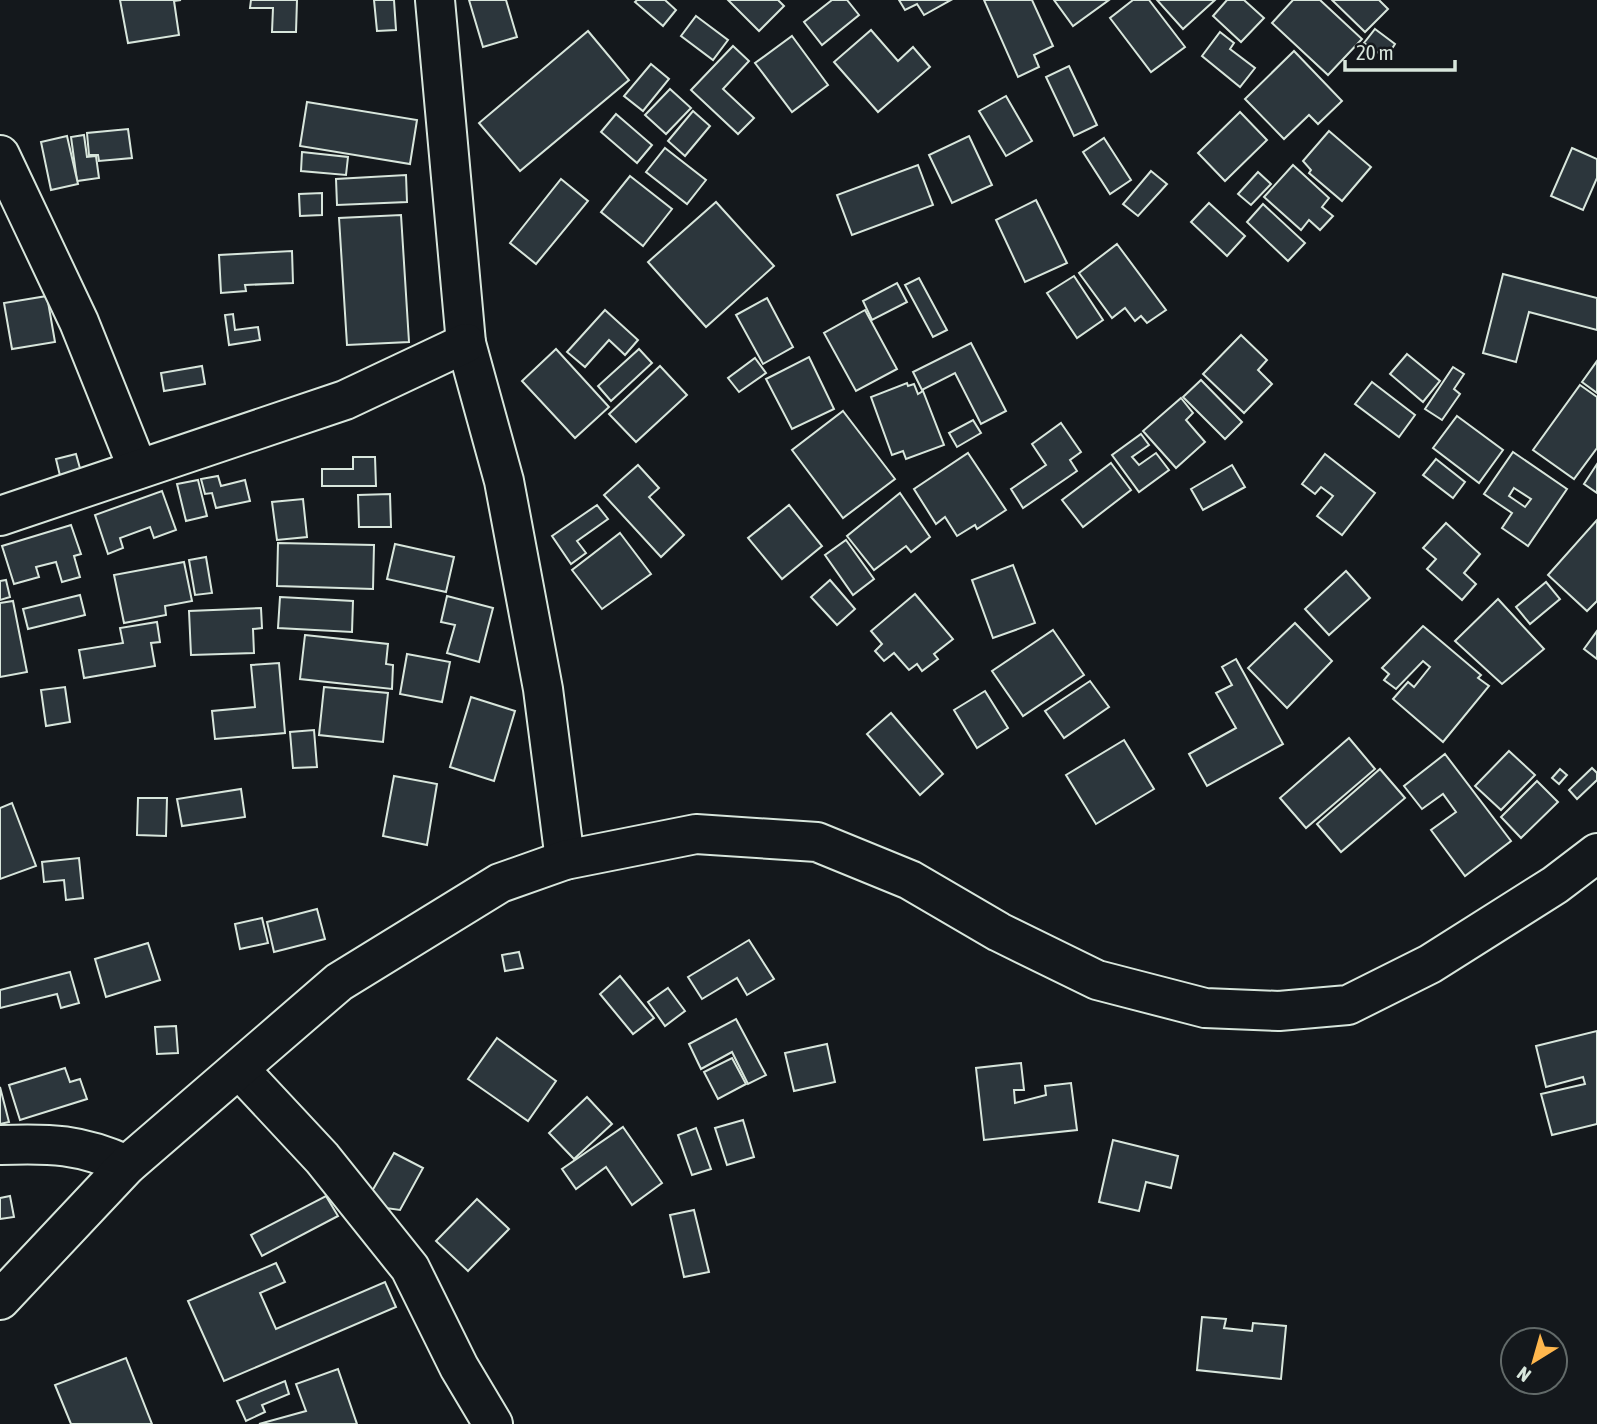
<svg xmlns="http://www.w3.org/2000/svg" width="1597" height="1424" font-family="'Asap Condensed',sans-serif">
  <rect width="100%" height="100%" fill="#14181c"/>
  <g fill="#2c363c" stroke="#d8e6dc" stroke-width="2" fill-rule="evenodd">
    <polygon points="120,0 181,0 174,1 179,35 128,43"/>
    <polygon points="251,0 297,0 296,32 272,32 273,8 250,8"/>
    <polygon points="374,0 394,0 396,30 377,31"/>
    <polygon points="469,0 506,0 517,37 483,47"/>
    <polygon points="637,0 665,0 676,10 663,26 635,2"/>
    <polygon points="728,0 778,0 784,6 759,31"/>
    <polygon points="832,0 847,0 859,15 822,45 804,22"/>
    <polygon points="899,0 951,0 924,15 917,4 905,10"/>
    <polygon points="984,0 1032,0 1053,46 1034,55 1039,67 1018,77"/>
    <polygon points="1054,0 1109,0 1073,26"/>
    <polygon points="1133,0 1149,0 1185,47 1151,72 1110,18"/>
    <polygon points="1157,0 1215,0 1183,29"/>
    <polygon points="1227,0 1244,0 1264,18 1241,42 1213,16"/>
    <polygon points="1293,0 1320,0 1362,39 1328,75 1272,23"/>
    <polygon points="1332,0 1379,0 1388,9 1365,32"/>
    <polygon points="696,16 728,40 713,60 681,36"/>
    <polygon points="1375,29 1395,44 1386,58 1364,43"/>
    <polygon points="871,30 898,61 913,47 930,67 878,112 834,62"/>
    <polygon points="588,31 629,80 520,171 479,123"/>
    <polygon points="1220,32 1234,43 1230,49 1255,68 1240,87 1202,56"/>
    <polygon points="792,36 828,85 792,112 755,63"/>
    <polygon points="733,46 749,61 723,89 754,118 738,134 691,90"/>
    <polygon points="1294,51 1342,101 1318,124 1309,115 1284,139 1245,99"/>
    <polygon points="651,64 669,79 643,111 624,96"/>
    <polygon points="1069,66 1097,125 1074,136 1046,77"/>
    <polygon points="670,89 691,108 666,134 645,115"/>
    <polygon points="1006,96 1032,141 1006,156 979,111"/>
    <polygon points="307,102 417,120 410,164 300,146"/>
    <polygon points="693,111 710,126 685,156 668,141"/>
    <polygon points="1240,112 1267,140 1225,181 1198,153"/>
    <polygon points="616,114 652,145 637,163 601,132"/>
    <polygon points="128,129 132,158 99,161 98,155 89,155 87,133"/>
    <polygon points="1329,131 1371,167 1342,201 1309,173 1311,170 1303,161"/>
    <polygon points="84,135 87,157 96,156 99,178 77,181 71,137"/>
    <polygon points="67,136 78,184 51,190 41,142"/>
    <polygon points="969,136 992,185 952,203 929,155"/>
    <polygon points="1104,138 1131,180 1110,194 1083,152"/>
    <polygon points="665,148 706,180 687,204 646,172"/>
    <polygon points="1572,148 1597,159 1597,178 1583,210 1551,196"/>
    <polygon points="302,152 348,157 346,175 301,171"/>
    <polygon points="918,165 933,205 852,235 837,195"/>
    <polygon points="1293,165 1329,198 1322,207 1333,216 1320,230 1309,220 1301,230 1264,197"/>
    <polygon points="1151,171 1167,184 1138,216 1123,204"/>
    <polygon points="1258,172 1271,184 1251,205 1238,194"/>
    <polygon points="406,175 407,202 337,205 336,179"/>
    <polygon points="630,176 672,209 643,246 601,212"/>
    <polygon points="561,179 588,201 536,264 510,243"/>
    <polygon points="322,193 322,215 300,216 299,194"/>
    <polygon points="1036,200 1067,263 1025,282 996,220"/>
    <polygon points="716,202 774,266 706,327 648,262"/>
    <polygon points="1209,203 1245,236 1227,256 1191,222"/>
    <polygon points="1263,204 1305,243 1288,261 1247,222"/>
    <polygon points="401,215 409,342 347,345 339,218"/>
    <polygon points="1117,244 1166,310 1147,323 1141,316 1135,321 1125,308 1112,318 1079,273"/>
    <polygon points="292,251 293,283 245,285 246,291 221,293 219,255"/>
    <polygon points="1503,274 1597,298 1597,330 1529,312 1516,362 1483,353"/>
    <polygon points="1074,276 1103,320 1077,338 1047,293"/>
    <polygon points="919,278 947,330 933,337 905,285"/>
    <polygon points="897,283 907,302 872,320 863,301"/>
    <polygon points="47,296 55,342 12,349 4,303"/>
    <polygon points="767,298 793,347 763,364 736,315"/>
    <polygon points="605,310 638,340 625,355 609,340 585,367 567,352"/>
    <polygon points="865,310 897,369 856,391 824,333"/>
    <polygon points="233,314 235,330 258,327 260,340 229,345 225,315"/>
    <polygon points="1241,335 1267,360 1258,370 1272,384 1244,413 1203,374"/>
    <polygon points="971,343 1006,411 981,424 955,373 922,390 913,372"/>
    <polygon points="556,349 609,407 575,438 522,381"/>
    <polygon points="639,349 652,363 611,401 598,386"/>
    <polygon points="1407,354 1440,381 1423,402 1390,374"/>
    <polygon points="809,357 834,409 792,429 766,379"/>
    <polygon points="755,358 766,373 739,392 728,378"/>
    <polygon points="1597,361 1597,393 1582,382"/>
    <polygon points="202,366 205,384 164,391 161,373"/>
    <polygon points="660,366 687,395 636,442 609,414"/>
    <polygon points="1453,367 1464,374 1454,389 1460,394 1442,420 1425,409"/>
    <polygon points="1201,380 1242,422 1225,439 1183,397"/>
    <polygon points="1372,382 1415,415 1399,437 1355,404"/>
    <polygon points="907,383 908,386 914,384 918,394 923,391 944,445 906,459 903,451 892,455 871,397"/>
    <polygon points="1580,385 1597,397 1597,448 1574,479 1533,450"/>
    <polygon points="1181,398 1193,413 1186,420 1205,442 1176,468 1143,431"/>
    <polygon points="843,411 895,479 843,518 792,450"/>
    <polygon points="1457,416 1503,450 1479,483 1433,448"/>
    <polygon points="973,420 981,433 957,447 949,433"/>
    <polygon points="1061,423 1081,452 1070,460 1077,471 1023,508 1011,489 1046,465 1032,444"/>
    <polygon points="1141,434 1149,445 1132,457 1139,465 1156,453 1169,470 1139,492 1112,455"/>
    <path d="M1513,452L1567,489L1528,546L1502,528L1512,513L1484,494ZM1514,488L1531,499L1525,507L1509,496Z"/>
    <polygon points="968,453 1006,510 977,529 975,525 957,536 945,517 936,524 914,489"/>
    <polygon points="76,454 83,479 62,484 56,459"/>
    <polygon points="1325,454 1375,493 1342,535 1317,516 1333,496 1321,487 1315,494 1302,484"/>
    <polygon points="353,457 375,457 376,486 322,486 322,469 353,469"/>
    <polygon points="1436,459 1465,482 1453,498 1423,475"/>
    <polygon points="1111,463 1131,490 1083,527 1062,500"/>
    <polygon points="1597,464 1597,493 1584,484"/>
    <polygon points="638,465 659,488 649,497 684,535 661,557 604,495"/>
    <polygon points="1232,465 1245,487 1203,510 1191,489"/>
    <polygon points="218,476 221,486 245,480 250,501 216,508 212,493 205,494 201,479"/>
    <polygon points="198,480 207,516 186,521 177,484"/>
    <polygon points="162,491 176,530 154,538 150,527 120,538 123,548 108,554 95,515"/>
    <polygon points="900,493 930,537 911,552 906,546 874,570 847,536"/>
    <polygon points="390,494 391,527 359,527 358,495"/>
    <polygon points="303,499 307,537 277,540 272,502"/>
    <polygon points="597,505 608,519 577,541 586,553 571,564 552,536"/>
    <polygon points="789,505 822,546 782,579 748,538"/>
    <polygon points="1597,520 1597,601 1587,611 1548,575"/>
    <polygon points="1446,523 1480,554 1464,573 1476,584 1462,600 1427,569 1436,559 1423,548"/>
    <polygon points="71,525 81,554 74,556 80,577 62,582 56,562 36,567 39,577 14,584 2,546"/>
    <polygon points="620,533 651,574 602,609 572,570"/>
    <polygon points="846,540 874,579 853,595 825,555"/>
    <polygon points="278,543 374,545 373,589 277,586"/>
    <polygon points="395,544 454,557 446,592 387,579"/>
    <polygon points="206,557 212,593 195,595 189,560"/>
    <polygon points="184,562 192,601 165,606 166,615 124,623 114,575"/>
    <polygon points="1013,565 1035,623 993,638 972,580"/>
    <polygon points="1346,571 1370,598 1329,635 1305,609"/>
    <polygon points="6,580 10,597 0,600 0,581"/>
    <polygon points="830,580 855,609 837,625 811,597"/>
    <polygon points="1546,582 1560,599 1530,624 1516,607"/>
    <polygon points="915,594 953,639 934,654 938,659 922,671 917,664 909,670 894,653 884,661 875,651 882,644 871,631"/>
    <polygon points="80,595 85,615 28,629 23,609"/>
    <polygon points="447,596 493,608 479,662 447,653 455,625 441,622"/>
    <polygon points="280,597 353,601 352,632 278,628"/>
    <polygon points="1498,599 1544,649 1502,684 1455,641"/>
    <polygon points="13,601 27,672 0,677 0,603"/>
    <polygon points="261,608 262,628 253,629 254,653 191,655 189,611"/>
    <polygon points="157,622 160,642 151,643 155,666 84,678 79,650 123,643 120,628"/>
    <polygon points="1295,623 1332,661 1287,708 1248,668"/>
    <polygon points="1423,626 1481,675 1478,678 1489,686 1443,742 1393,699 1408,682 1414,687 1430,667 1423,661 1396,689 1384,680 1389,674 1382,668"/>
    <polygon points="1053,630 1084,675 1023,716 992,671"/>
    <polygon points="1597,631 1597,659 1584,649"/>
    <polygon points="305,635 388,644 386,664 393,665 392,689 300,679"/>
    <polygon points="407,654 450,662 442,702 400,694"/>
    <polygon points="1236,659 1283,744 1207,786 1189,754 1236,728 1216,693 1232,685 1222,667"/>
    <polygon points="279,663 285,733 215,739 212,711 255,707 251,665"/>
    <polygon points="1090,681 1109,707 1064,738 1045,711"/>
    <polygon points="65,687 70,722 46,726 41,690"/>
    <polygon points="324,687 388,693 383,742 319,735"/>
    <polygon points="985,691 1008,728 977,748 954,710"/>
    <polygon points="471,697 515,711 494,781 450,767"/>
    <polygon points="891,713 943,774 920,795 867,734"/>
    <polygon points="314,730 317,767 293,768 290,732"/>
    <polygon points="1349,738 1375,769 1306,828 1280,798"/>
    <polygon points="1124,740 1154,789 1096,824 1066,775"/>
    <polygon points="1509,751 1535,775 1501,810 1475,786"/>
    <polygon points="1445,754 1511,841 1465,876 1431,830 1456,812 1443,794 1422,809 1404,786"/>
    <polygon points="1592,768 1597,773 1597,780 1577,799 1569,790"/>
    <polygon points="1380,769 1405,798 1341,852 1317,824"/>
    <polygon points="1560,769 1567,775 1559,784 1552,778"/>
    <polygon points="394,776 437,784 427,845 383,836"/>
    <polygon points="1537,781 1558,802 1521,838 1501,817"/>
    <polygon points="241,789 245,817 182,826 177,799"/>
    <polygon points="138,798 167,798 166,836 137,835"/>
    <polygon points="12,803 36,866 0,879 0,808"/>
    <polygon points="79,858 83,898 66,900 64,880 44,882 42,862"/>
    <polygon points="317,909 325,939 274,952 267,922"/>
    <polygon points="262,918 268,943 240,949 235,924"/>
    <polygon points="749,940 774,979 747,995 737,978 702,999 688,977"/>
    <polygon points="148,943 160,980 106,997 95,959"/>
    <polygon points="519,952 523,968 505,971 502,955"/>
    <polygon points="70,972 79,1003 61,1008 57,994 0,1008 0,990"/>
    <polygon points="620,976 654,1018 633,1034 600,994"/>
    <polygon points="668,988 685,1011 665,1026 648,1002"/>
    <polygon points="736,1019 766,1075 748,1084 732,1052 701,1069 689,1044"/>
    <polygon points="176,1026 178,1053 157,1054 155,1027"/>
    <polygon points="1597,1031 1597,1124 1552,1135 1541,1094 1585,1084 1583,1077 1546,1087 1536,1046"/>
    <polygon points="497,1038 556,1081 528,1121 468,1079"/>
    <polygon points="827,1044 835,1082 794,1091 785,1053"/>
    <polygon points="732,1058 746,1084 718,1099 704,1072"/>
    <polygon points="1021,1063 1024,1090 1014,1090 1015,1103 1046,1095 1045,1086 1071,1083 1077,1130 984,1140 976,1068"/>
    <polygon points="65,1068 70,1082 80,1079 87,1099 20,1120 9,1085"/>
    <polygon points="0,1087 9,1122 0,1124"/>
    <polygon points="587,1097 612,1124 574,1159 549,1133"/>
    <polygon points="743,1120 754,1157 727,1165 715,1128"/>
    <polygon points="623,1127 662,1183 632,1205 606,1167 576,1189 562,1169"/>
    <polygon points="696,1128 711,1169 692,1175 678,1135"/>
    <polygon points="1113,1140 1178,1156 1171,1188 1146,1182 1139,1211 1099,1202"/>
    <polygon points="394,1153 423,1168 400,1210 364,1205"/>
    <polygon points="10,1196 14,1217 0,1219 0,1198"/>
    <polygon points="326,1196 338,1216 262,1256 251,1235"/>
    <polygon points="477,1199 509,1229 468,1271 436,1241"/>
    <polygon points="694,1210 709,1272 684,1277 670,1215"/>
    <polygon points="276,1263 285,1282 260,1293 276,1329 385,1282 396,1307 224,1381 188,1301"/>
    <polygon points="1202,1317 1226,1319 1224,1328 1252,1331 1253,1323 1286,1326 1281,1379 1197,1370"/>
    <polygon points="126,1358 152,1424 71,1424 55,1385"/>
    <polygon points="338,1369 357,1424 259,1424 306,1411 296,1384"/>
    <polygon points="285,1381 289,1394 262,1405 265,1412 246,1421 237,1401"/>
  </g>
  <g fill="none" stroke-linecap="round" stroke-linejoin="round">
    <defs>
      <g id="minor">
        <polyline points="435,0 466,343 504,481 543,689 565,860"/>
        <polyline points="0,155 79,322 138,469"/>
        <polyline points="0,516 345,400 466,343"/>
        <polyline points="239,1069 322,1158 410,1268 459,1367 493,1424"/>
        <path d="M0,1145C51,1143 80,1144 127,1165"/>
      </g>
      <polyline id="highway" points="0,1300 127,1165 339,982 500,883 565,860 696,834 817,842 910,880 999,932 1097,980 1205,1008 1279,1011 1348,1005 1430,964 1555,885 1597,853"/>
    </defs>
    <use href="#minor" stroke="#d8e6dc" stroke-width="42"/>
    <use href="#highway" stroke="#d8e6dc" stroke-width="42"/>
    <use href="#minor" stroke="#14181c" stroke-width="38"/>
    <use href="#highway" stroke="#14181c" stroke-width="38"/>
  </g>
  <g transform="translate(1534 1361) rotate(217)"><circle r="33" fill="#14181c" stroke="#626a69" stroke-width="2"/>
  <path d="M0-5L12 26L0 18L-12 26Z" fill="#ffb74d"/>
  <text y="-10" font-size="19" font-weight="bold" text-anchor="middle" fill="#d8e6dc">N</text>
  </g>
  <path d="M1345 60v10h110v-10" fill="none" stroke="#d8e6dc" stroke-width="3.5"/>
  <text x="1356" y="60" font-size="21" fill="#d8e6dc" stroke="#14181c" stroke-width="5" paint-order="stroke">20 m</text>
</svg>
